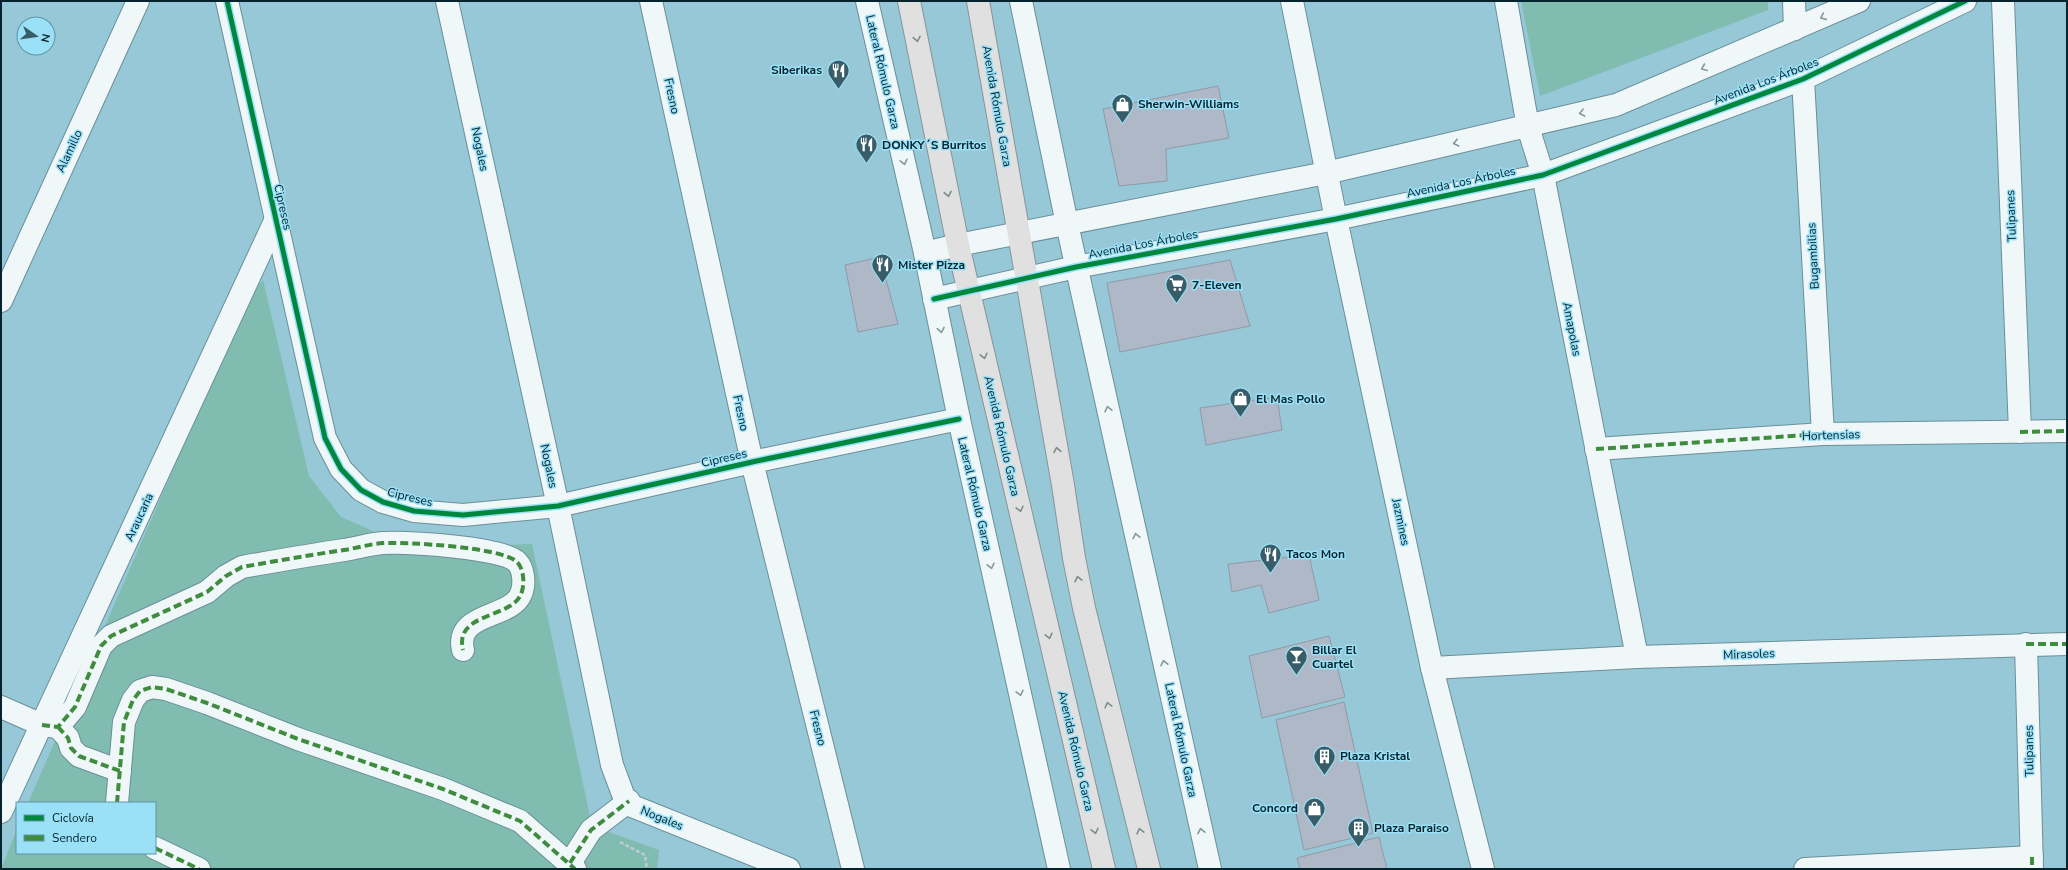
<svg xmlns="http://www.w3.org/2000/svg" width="2068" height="870" font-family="'Nunito Sans',sans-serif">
  <rect width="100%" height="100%" fill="#96c8d7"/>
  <g fill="#80bcb0">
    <polygon points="1521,1 1768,1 1768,10 1540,96"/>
    <polygon points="263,280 309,476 341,517 412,548 532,544 592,826 659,850 657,869 1,869 17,829 17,853 155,853 155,803 28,803 249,295"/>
  </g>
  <g fill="#aeb8c6" stroke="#8f9aa9">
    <polygon points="1218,86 1229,138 1166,149 1167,181 1119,186 1103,109"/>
    <polygon points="880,257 898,324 858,332 845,265"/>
    <polygon points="1230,260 1250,326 1120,352 1107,283"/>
    <polygon points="1277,397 1282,430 1206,445 1200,408"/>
    <polygon points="1309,555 1319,600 1269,613 1261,585 1232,592 1228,564"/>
    <polygon points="1329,636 1345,697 1262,718 1249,656"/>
    <polygon points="1344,702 1373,833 1304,850 1276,720"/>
    <polygon points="1379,837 1387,869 1300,869 1297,858"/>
  </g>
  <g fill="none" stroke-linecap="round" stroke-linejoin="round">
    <defs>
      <g id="minor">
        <polyline points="227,1 325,438 341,469 361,490 383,502 414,511 463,515 558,506 752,462 959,419"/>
        <polyline points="447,1 558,506 612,765 624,797 632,806 789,869"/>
        <polyline points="651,1 752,462 853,869"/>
        <polyline points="867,1 925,253 959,419 1059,869"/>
        <polyline points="1021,1 1067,224 1210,869"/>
        <polyline points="1292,1 1336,219 1432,668 1483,869"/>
        <polyline points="1506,1 1528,127 1543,175 1637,657"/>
        <polyline points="1794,1 1795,29"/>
        <polyline points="2003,1 2020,432"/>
        <polyline points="1803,79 1823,434"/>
        <polyline points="925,253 958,245 1326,173 1616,105 1859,1"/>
        <polyline points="934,299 1076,267 1336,219 1543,175 1803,79 1965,1"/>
        <polyline points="1,301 138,1"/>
        <polyline points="1596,449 1823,434 2067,431"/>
        <polyline points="2026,644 2032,869"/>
        <polyline points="1432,668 1637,657 2067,644"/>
        <path d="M1,707L42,725L58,727L75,707L101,646L111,636L207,592L226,576L242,567C276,561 310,555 344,550C357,548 370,544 383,543C407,542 502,547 517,562C524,569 525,585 521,594C511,619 454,612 463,650"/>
        <polyline points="58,727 68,738 71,748 79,756 120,771"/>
        <polyline points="117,803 124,722 133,700 140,691 152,687 166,689 207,703 298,739 443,789 520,821 575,869"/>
        <polyline points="1,812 275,221"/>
        <polyline points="155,848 199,869"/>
        <polyline points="570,863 591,830 629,801"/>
        <polyline points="1805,869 2032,857"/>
      </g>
      <g id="major">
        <polyline points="909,1 958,245 1104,869"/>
        <polyline points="978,1 1063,485 1074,558 1084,608 1149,869"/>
      </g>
    </defs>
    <use href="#minor" stroke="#6b8f99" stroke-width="24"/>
    <use href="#major" stroke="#879396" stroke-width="24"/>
    <polyline stroke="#bcccd1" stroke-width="2.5" stroke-dasharray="4 2" stroke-linecap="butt" points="620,842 645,855 647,869"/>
    <use href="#minor" stroke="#eff7f9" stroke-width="22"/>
    <use href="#major" stroke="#e0e0e0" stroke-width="22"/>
    <g stroke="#3f8c3f" stroke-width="4" stroke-dasharray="8 4" stroke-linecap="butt">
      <polyline points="2020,432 2067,431"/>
      <polyline points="1596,449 1823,434"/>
      <polyline points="2026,644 2067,644"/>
      <path d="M42,725L58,727L75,707L101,646L111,636L207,592L226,576L242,567C276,561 310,555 344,550C357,548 370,544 383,543C407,542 502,547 517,562C524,569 525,585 521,594C511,619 454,612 463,650"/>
      <polyline points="58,727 68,738 71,748 79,756 120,771"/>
      <polyline points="117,803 124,722 133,700 140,691 152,687 166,689 207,703 298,739 443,789 520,821 575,869"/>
      <polyline points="155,848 199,869"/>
      <polyline points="2032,857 2032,869"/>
      <polyline points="570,863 591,830 629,801"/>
    </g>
    <defs>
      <g id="cycleway">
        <polyline points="227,1 325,438 341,469 361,490 383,502 414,511 463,515 558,506 752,462 959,419"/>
        <polyline points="934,299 1076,267 1336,219 1543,175 1803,79 1965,1"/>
      </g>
    </defs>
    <use href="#cycleway" stroke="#9ae0f7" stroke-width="8"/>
    <use href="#cycleway" stroke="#00873e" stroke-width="5"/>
  </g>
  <defs><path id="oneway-chevron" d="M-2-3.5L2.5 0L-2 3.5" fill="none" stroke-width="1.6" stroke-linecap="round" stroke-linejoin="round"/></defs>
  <g stroke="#86989d">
    <use href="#oneway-chevron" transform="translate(1823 17) rotate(156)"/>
    <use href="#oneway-chevron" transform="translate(1704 68) rotate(157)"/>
    <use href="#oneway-chevron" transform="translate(1582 113) rotate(166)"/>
    <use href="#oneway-chevron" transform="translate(1456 143) rotate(167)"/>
    <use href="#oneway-chevron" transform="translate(904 162) rotate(77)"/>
    <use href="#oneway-chevron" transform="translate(941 330) rotate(79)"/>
    <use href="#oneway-chevron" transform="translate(1108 409) rotate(-103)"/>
    <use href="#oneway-chevron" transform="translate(1136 536) rotate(-103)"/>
    <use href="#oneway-chevron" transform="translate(991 566) rotate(77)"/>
    <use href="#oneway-chevron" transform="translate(1164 663) rotate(-102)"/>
    <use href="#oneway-chevron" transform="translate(1020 693) rotate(77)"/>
    <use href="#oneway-chevron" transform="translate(1201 831) rotate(-102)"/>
  </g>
  <g stroke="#7d8b8f">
    <use href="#oneway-chevron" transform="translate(917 39) rotate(79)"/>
    <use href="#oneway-chevron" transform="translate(948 194) rotate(79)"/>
    <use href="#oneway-chevron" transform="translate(984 356) rotate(77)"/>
    <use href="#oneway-chevron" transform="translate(1057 450) rotate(-100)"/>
    <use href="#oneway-chevron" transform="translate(1020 509) rotate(77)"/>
    <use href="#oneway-chevron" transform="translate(1078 579) rotate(-102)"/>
    <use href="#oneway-chevron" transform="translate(1049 636) rotate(77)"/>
    <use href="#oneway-chevron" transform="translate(1108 705) rotate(-104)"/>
    <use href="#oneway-chevron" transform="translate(1095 831) rotate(77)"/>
    <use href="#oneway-chevron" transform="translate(1140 831) rotate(-104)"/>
  </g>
  <defs>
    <symbol id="restaurant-pin" viewBox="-11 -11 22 30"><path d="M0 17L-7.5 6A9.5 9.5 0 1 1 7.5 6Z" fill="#385d68" stroke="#9ae0f7"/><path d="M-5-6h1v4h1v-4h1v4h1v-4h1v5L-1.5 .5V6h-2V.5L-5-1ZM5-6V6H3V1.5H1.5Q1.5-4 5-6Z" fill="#fff"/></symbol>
    <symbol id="shop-pin" viewBox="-11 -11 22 30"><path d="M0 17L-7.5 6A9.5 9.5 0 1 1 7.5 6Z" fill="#385d68" stroke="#9ae0f7"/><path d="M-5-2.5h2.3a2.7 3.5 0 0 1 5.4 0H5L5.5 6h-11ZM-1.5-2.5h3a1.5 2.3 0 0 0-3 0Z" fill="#fff"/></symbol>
    <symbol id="supermarket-pin" viewBox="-11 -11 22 30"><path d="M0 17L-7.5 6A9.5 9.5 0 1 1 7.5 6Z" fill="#385d68" stroke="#9ae0f7"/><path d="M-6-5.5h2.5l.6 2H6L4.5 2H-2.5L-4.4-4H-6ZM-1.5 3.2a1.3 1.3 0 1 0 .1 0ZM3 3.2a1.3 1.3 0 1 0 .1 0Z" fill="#fff"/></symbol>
    <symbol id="bar-pin" viewBox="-11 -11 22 30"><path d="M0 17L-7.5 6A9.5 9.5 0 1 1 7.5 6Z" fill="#385d68" stroke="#9ae0f7"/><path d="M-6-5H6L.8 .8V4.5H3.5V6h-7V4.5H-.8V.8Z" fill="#fff"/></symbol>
    <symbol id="building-pin" viewBox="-11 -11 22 30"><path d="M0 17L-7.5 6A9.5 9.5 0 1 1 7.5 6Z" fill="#385d68" stroke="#9ae0f7"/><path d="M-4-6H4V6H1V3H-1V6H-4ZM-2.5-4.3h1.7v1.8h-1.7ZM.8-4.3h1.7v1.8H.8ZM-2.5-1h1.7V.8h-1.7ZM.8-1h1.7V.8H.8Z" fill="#fff"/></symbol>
  </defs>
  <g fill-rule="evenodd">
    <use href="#restaurant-pin" x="826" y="58" width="25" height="34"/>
    <use href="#shop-pin" x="1110" y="92" width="25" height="34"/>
    <use href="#restaurant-pin" x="854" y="132" width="25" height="34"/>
    <use href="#restaurant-pin" x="870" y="252" width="25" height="34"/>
    <use href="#supermarket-pin" x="1164" y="272" width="25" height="34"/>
    <use href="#shop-pin" x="1228" y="386" width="25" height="34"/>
    <use href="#restaurant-pin" x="1258" y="542" width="25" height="34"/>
    <use href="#bar-pin" x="1284" y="644" width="25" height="34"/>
    <use href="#building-pin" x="1312" y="744" width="25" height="34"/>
    <use href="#shop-pin" x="1302" y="796" width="25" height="34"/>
    <use href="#building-pin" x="1346" y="816" width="25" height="34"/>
  </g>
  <g text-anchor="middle" stroke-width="3" stroke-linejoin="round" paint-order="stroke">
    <g font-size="12" font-weight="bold" fill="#05232c" stroke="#9ae0f7" text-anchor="start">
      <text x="822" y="74" text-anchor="end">Siberikas</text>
      <text x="1138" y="108">Sherwin-Williams</text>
      <text x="882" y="149">DONKY´S Burritos</text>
      <text x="898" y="269">Mister Pizza</text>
      <text x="1192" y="289">7-Eleven</text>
      <text x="1256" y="403">El Mas Pollo</text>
      <text x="1286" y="558">Tacos Mon</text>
      <text x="1312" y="654">Billar El<tspan x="1312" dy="14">Cuartel</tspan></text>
      <text x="1340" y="760">Plaza Kristal</text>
      <text x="1298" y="812" text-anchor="end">Concord</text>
      <text x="1374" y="832">Plaza Paraiso</text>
    </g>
    <g font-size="12" fill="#05232c" stroke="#9ae0f7">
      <text transform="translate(883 72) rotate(77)" y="4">Lateral Rómulo Garza</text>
      <text transform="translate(1766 81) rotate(-21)" y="4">Avenida Los Árboles</text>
      <text transform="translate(672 96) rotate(78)" y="4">Fresno</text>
      <text transform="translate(997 106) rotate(80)" y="4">Avenida Rómulo Garza</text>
      <text transform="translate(480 149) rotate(78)" y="4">Nogales</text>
      <text transform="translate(69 151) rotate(-65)" y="4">Alamillo</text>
      <text transform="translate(1461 182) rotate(-12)" y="4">Avenida Los Árboles</text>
      <text transform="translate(283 207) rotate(77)" y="4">Cipreses</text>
      <text transform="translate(2011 216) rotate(-92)" y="4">Tulipanes</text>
      <text transform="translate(1143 244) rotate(-11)" y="4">Avenida Los Árboles</text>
      <text transform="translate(1813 256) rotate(-93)" y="4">Bugambilias</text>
      <text transform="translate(1572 329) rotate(79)" y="4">Amapolas</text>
      <text transform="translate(741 413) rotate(78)" y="4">Fresno</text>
      <text transform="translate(1831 435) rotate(-2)" y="4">Hortensias</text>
      <text transform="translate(1002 436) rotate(77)" y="4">Avenida Rómulo Garza</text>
      <text transform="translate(724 458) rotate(-13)" y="4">Cipreses</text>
      <text transform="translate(549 466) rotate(78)" y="4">Nogales</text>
      <text transform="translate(975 494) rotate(77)" y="4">Lateral Rómulo Garza</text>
      <text transform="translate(410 497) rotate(14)" y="4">Cipreses</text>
      <text transform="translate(139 517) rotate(-65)" y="4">Araucaria</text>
      <text transform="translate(1401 522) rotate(78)" y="4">Jazmines</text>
      <text transform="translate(1749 654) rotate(-2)" y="4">Mirasoles</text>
      <text transform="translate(818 728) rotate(76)" y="4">Fresno</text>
      <text transform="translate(1181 740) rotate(78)" y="4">Lateral Rómulo Garza</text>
      <text transform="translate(1076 751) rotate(77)" y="4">Avenida Rómulo Garza</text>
      <text transform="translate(2029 751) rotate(-91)" y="4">Tulipanes</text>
      <text transform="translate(662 818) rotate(22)" y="4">Nogales</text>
    </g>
  </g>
  <rect width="2068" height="870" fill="none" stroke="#05232c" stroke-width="4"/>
  <rect x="16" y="802" width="140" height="52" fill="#9ae0f7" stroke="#5e94a6"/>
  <rect x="24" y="815" width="20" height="6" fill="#00873e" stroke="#5e94a6"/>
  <text x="52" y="822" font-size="12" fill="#05232c">Ciclovía</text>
  <rect x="24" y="835" width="20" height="6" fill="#3f8c3f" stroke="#5e94a6"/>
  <text x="52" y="842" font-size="12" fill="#05232c">Sendero</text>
  <g transform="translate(36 36) rotate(103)"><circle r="19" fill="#9ae0f7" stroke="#5e94a6"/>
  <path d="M0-3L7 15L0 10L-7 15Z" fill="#385d68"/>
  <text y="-6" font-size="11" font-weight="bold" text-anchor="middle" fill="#05232c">N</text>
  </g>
</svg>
